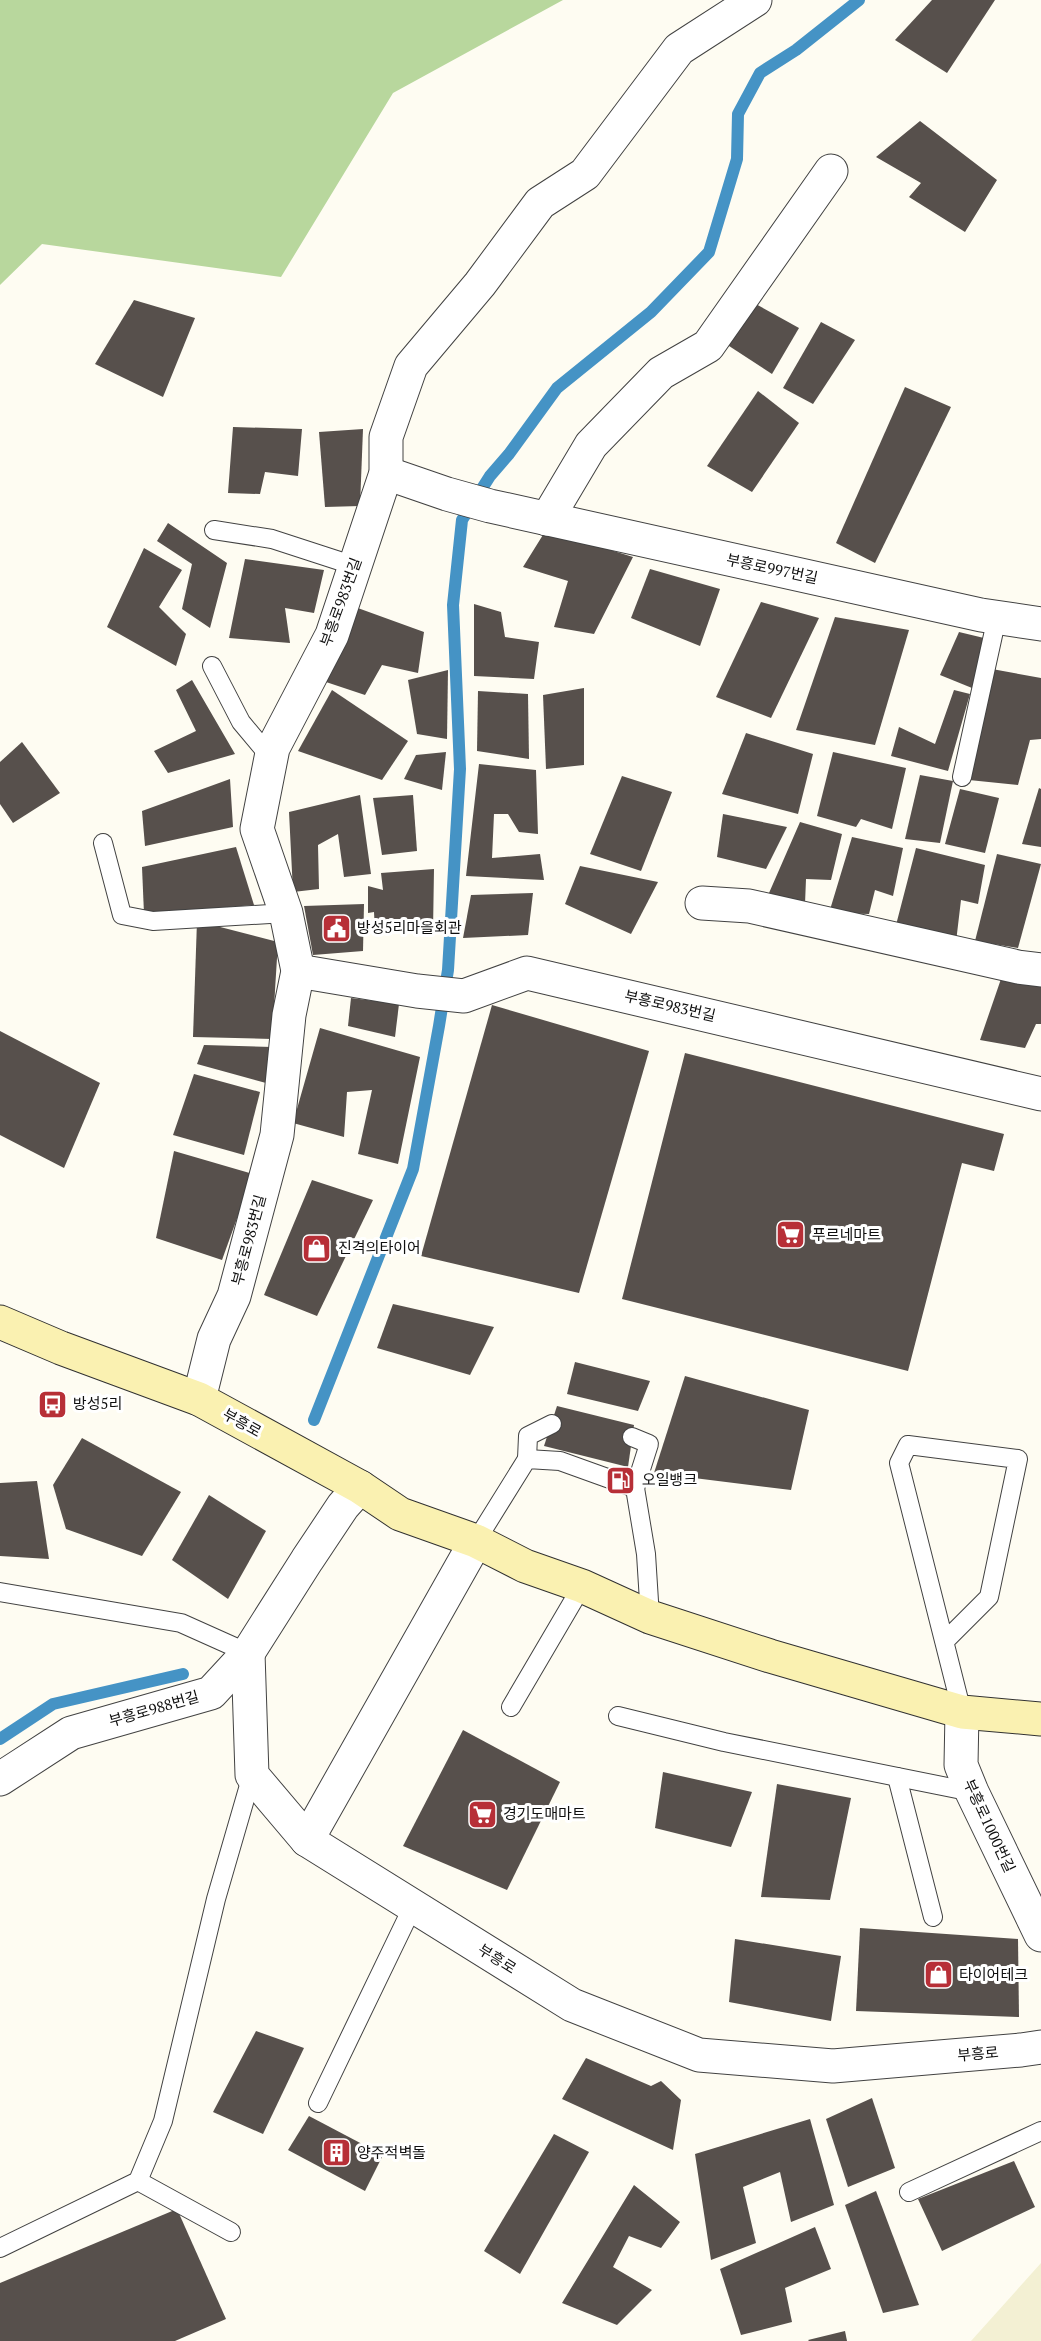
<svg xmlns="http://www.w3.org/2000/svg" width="1041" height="2341" font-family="'PT Serif','Noto Sans KR',serif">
  <rect width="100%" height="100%" fill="#fefcf2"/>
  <polygon fill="#f3f0d3" points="1041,2263 1041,2341 971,2341"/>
  <polygon fill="#b8d79d" points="0,0 563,0 393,93 281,277 42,244 0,285"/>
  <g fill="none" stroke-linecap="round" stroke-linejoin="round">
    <g stroke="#4593c5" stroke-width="12">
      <polyline points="314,1420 413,1169 439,1026 448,970 460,769 453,605 462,520 490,476 509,454 557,388 651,312 709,252 737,159 738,114 760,73 796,50 859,0"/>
      <polyline points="0,1739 53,1704 183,1674"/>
    </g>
  </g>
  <g fill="#57504c">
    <polygon points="932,0 995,0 947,73 895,40"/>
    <polygon points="920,121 997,180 965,232 909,197 921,183 876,157"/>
    <polygon points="134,300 195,318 163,397 95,364"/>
    <polygon points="754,303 799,328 772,374 726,344"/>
    <polygon points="821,322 855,340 813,404 783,388"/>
    <polygon points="905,387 951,407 875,563 836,543"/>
    <polygon points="758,391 799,423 752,492 707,466"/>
    <polygon points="233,427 302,429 298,476 265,472 260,494 228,493"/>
    <polygon points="363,429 360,506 325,507 319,432"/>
    <polygon points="168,523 227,563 210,628 182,609 192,564 157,541"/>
    <polygon points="546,530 633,557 594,634 554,627 568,581 523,567"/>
    <polygon points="144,548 182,570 159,607 186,634 176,666 107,627"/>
    <polygon points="245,559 324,570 314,613 285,608 290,643 229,638"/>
    <polygon points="650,569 720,589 700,646 631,618"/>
    <polygon points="761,602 819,618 771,718 716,697"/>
    <polygon points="474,604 501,612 505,637 539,642 534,679 474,676"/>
    <polygon points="355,607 424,632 418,673 382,665 365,695 326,682"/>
    <polygon points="835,617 909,630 875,745 796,730"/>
    <polygon points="959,632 984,638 972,688 940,675"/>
    <polygon points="992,669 1041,678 1041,739 1030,740 1018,785 969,780"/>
    <polygon points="448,670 447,739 417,734 408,680"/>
    <polygon points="192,680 235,754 168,773 154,751 196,731 176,690"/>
    <polygon points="584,688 584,765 546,769 543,695"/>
    <polygon points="332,690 408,741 382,780 298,751"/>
    <polygon points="954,690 970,694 948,771 891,756 899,727 935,744"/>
    <polygon points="478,691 528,694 529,759 477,751"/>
    <polygon points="746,733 813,754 798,814 722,794"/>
    <polygon points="22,742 60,793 13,823 0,804 0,762"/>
    <polygon points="446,752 442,790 404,779 416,755"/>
    <polygon points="833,752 906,768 892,829 861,819 856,827 817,816"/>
    <polygon points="479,764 536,770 538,834 519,832 508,814 494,814 492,858 540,854 544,880 466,876"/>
    <polygon points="920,775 953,781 940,843 905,839"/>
    <polygon points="622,776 672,792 641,871 590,854"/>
    <polygon points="230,779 233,827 145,846 142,811"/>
    <polygon points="1039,788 1041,789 1041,847 1022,844"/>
    <polygon points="960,789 999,798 985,853 945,844"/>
    <polygon points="360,795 371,874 344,877 338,834 318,845 319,889 293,892 289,812"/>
    <polygon points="413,795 417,851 382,855 373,798"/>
    <polygon points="723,814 787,827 766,869 717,857"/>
    <polygon points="800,822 842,834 831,880 806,879 805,904 769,893"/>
    <polygon points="852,837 903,848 893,896 875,890 869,914 829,913"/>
    <polygon points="236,847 254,905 144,914 142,867"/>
    <polygon points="916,848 985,865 978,904 961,900 956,942 896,925"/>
    <polygon points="997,854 1041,864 1018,948 975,941"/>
    <polygon points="580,866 658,882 631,934 565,904"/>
    <polygon points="434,869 433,931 375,932 374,912 368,913 368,886 383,890 381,873"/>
    <polygon points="533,893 528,935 463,938 471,895"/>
    <polygon points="364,904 363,951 313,955 304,906"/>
    <polygon points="197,921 278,942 272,1039 193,1037"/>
    <polygon points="1002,976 1041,983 1041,1024 1036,1024 1025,1048 980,1040"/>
    <polygon points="351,998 399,1004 395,1037 348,1026"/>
    <polygon points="492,1005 649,1051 579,1293 421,1256"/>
    <polygon points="320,1028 420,1057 398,1164 358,1154 372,1090 347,1092 344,1137 293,1123"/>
    <polygon points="0,1031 100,1083 64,1168 0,1135"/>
    <polygon points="204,1045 272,1047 266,1083 197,1064"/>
    <polygon points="685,1053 1004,1134 994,1171 962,1163 908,1371 622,1299"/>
    <polygon points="194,1074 260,1092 244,1155 173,1135"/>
    <polygon points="174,1151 253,1174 222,1260 156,1238"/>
    <polygon points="312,1180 373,1200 317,1316 264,1295"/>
    <polygon points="393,1304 494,1327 470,1375 377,1348"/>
    <polygon points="575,1362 650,1381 638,1411 567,1394"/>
    <polygon points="685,1376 809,1410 791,1490 654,1473"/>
    <polygon points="557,1406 634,1425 628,1467 544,1446"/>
    <polygon points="82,1438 181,1492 142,1556 66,1529 53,1485"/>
    <polygon points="37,1481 49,1559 0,1556 0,1483"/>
    <polygon points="209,1495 266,1531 228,1599 172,1560"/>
    <polygon points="463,1730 560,1782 507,1890 403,1846"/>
    <polygon points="663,1772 752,1792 731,1847 655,1828"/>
    <polygon points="777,1784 851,1798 830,1900 761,1897"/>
    <polygon points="860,1928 1018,1939 1019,2017 856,2011"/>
    <polygon points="735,1939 841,1956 831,2021 729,2002"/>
    <polygon points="256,2031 304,2048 263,2134 213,2112"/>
    <polygon points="586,2058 651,2086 661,2081 681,2100 673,2150 562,2099"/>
    <polygon points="872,2098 895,2168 848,2187 826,2119"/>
    <polygon points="309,2116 383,2155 365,2191 288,2150"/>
    <polygon points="810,2119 834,2205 791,2222 780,2172 743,2187 756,2243 711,2260 695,2154"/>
    <polygon points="554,2134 589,2152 520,2274 484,2251"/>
    <polygon points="1014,2161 1035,2207 942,2251 918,2199"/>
    <polygon points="634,2185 680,2222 661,2248 629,2236 613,2267 652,2290 617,2325 562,2303"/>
    <polygon points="876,2191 919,2305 883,2313 845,2205"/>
    <polygon points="177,2209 226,2319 175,2341 0,2341 0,2283"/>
    <polygon points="815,2227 831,2269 785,2288 792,2322 741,2335 720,2269"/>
    <polygon points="845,2331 847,2341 809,2341 808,2340"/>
  </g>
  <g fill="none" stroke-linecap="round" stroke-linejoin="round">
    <defs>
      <g id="service">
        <polyline points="214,530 272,539 355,566"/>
        <polyline points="212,666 241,722 271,758"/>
        <polyline points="962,777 997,617"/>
        <polyline points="103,843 122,915 153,921 286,913"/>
        <polyline points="632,1437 649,1444 635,1488"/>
        <polyline points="527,1459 528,1436 552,1424"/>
        <polyline points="476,1541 527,1459 560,1461 635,1488 646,1554 650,1617"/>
        <polyline points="0,1592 181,1623 248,1653"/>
        <polyline points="946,1640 989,1597 1018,1459 908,1445 899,1463 962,1712"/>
        <polyline points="511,1707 582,1586"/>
        <polyline points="618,1716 724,1742 972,1792"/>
        <polyline points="897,1777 933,1917"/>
        <polyline points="318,2103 413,1906"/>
        <polyline points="138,2181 231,2232"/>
        <polyline points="909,2192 1041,2131"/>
        <polyline points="0,2248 138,2181 163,2121 216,1899 252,1775"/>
      </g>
      <g id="minor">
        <polyline points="386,473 447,494 490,506 981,615 1041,624"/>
        <polyline points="547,519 591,445 661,373 708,346 831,171"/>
        <polyline points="702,903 749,906 1018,967 1041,970"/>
        <polyline points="298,971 417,991 464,996 527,973 1041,1094"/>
        <polyline points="199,1399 214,1339 234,1296 277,1135 289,1015 298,971 286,913 257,829 271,758 273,748 332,635 386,473 386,437 411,366 480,284 540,203 585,174 679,49 755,0"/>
        <polyline points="476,1541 307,1840 572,2005 699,2055 833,2066 1021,2050 1041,2047"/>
        <polyline points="248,1653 252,1775 307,1840"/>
        <polyline points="962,1712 961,1765 972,1792 1041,1935"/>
        <polyline points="0,1779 71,1733 211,1693 248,1653 307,1560 343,1506 360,1487"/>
      </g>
      <polyline id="secondary" points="0,1322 61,1348 199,1399 360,1487 400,1514 476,1541 525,1566 582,1586 650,1617 770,1656 962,1712 1041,1719"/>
    </defs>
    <use href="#service" stroke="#424242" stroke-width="20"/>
    <use href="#minor" stroke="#424242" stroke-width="35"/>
    <use href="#secondary" stroke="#313131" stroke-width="35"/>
    <use href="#service" stroke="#fff" stroke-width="18"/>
    <use href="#minor" stroke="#fff" stroke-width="33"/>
    <use href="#secondary" stroke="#faf1b1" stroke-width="33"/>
  </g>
  <defs>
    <symbol id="civic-square" viewBox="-11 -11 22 22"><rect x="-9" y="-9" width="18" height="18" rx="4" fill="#b72f37" stroke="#fff"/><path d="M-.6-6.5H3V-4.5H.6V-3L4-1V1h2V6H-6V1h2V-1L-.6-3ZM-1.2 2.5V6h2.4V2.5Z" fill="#fff"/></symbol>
    <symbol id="supermarket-square" viewBox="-11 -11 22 22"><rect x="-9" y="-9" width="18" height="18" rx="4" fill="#b72f37" stroke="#fff"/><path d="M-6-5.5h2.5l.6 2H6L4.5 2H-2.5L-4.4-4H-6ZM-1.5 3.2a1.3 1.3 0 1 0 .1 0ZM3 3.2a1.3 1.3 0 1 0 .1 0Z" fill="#fff"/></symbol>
    <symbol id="shop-square" viewBox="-11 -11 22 22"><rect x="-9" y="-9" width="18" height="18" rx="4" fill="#b72f37" stroke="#fff"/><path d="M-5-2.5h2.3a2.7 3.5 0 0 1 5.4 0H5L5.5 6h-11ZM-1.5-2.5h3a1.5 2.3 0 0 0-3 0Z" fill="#fff"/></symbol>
    <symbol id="bus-square" viewBox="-11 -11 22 22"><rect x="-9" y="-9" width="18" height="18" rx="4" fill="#b72f37" stroke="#fff"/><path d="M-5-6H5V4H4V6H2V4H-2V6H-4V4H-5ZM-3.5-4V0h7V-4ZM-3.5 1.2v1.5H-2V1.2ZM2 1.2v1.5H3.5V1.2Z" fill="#fff"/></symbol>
    <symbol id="fuel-square" viewBox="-11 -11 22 22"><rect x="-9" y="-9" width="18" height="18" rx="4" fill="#b72f37" stroke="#fff"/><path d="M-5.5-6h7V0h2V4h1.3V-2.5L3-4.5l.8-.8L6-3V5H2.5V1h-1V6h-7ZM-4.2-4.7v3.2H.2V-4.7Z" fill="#fff"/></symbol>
    <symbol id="building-square" viewBox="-11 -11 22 22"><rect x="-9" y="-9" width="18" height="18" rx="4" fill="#b72f37" stroke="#fff"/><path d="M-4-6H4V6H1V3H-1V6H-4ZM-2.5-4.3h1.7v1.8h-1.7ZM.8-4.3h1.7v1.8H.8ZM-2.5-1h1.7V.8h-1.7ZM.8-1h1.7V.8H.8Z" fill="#fff"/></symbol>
  </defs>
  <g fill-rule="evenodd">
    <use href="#civic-square" x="320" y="912" width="33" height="33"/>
    <use href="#supermarket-square" x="774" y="1218" width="33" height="33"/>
    <use href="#shop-square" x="300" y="1232" width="33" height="33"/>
    <use href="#bus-square" x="36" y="1388" width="33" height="33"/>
    <use href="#fuel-square" x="604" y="1464" width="33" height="33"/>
    <use href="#supermarket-square" x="466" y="1798" width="33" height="33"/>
    <use href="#shop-square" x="922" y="1958" width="33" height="33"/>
    <use href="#building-square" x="320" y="2136" width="33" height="33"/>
  </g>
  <g text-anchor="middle" stroke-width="6" stroke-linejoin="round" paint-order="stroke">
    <g font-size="15" fill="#0f0f0f" stroke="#fff">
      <text transform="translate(772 569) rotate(12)" y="5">부흥로997번길</text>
      <text transform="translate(341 602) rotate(-70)" y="5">부흥로983번길</text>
      <text transform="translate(670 1006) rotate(13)" y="5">부흥로983번길</text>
      <text transform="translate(249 1240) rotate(-75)" y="5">부흥로983번길</text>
      <text transform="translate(242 1423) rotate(29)" y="5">부흥로</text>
      <text transform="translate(154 1709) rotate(-16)" y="5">부흥로988번길</text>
      <text transform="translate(989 1826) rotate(65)" y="5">부흥로1000번길</text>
      <text transform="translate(497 1959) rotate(32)" y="5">부흥로</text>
      <text transform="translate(978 2054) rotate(-5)" y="5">부흥로</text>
    </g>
    <g font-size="15" fill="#0f0f0f" stroke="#fff" text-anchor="start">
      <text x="357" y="933">방성5리마을회관</text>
      <text x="812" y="1240">푸르네마트</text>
      <text x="338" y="1253">진격의타이어</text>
      <text x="73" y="1409">방성5리</text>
      <text x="642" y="1485">오일뱅크</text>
      <text x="503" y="1819">경기도매마트</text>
      <text x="959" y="1980">타이어테크</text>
      <text x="357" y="2158">양주적벽돌</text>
    </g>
  </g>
</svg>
